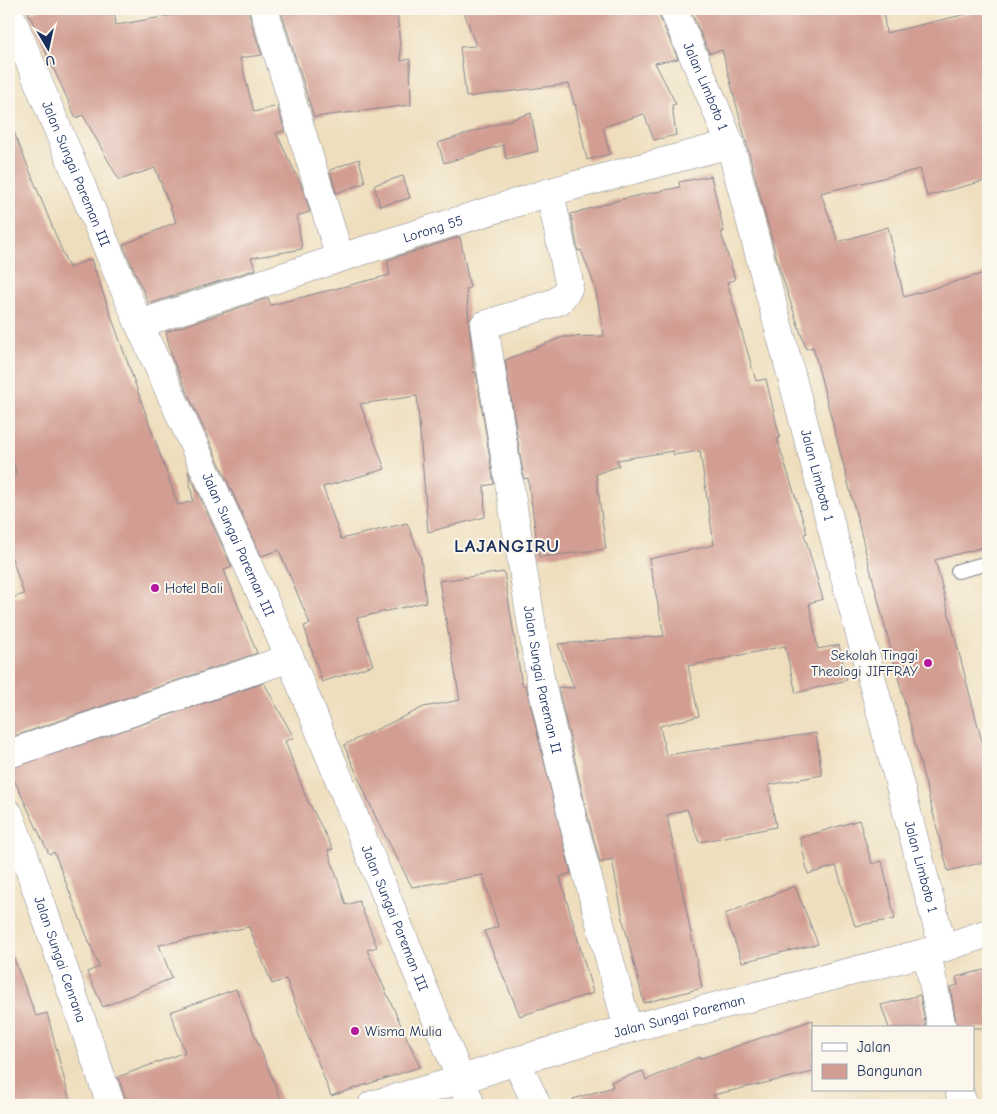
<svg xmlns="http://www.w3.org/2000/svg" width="997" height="1114" font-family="'Comic Neue',sans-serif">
  <rect width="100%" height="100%" fill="#fbf7ec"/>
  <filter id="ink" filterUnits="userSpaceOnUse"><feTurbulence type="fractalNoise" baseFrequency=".02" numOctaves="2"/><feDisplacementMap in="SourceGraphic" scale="10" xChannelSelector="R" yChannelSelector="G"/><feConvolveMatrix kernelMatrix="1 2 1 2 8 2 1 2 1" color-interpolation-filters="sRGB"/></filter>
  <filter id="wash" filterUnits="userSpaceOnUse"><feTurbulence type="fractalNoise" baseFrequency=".0096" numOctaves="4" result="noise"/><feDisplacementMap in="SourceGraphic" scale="20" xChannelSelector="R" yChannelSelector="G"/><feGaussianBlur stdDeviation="1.12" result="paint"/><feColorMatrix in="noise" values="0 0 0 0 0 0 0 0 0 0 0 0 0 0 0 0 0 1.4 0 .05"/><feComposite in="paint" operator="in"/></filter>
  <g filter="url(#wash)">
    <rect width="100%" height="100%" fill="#eedebd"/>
    <g id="blocks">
      <g fill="#d29d93">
        <polygon points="43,9 114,9 116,25 180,14 179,9 248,9 251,22 262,55 240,58 254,112 277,106 285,131 276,133 300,182 310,212 297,216 302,249 251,258 256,269 149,304 123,245 176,222 155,168 119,180 83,115 76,118 28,12"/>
        <polygon points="301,9 397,9 401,61 410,59 411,105 314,117 282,14"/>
        <polygon points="463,9 658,9 659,15 678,59 655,63 676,104 672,105 676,135 654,140 644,114 603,127 610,154 587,160 575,104 574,105 569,84 466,97 460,47 476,46"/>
        <polygon points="690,9 883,9 886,33 988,9 988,180 927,196 920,169 821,193 838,242 888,227 904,297 988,272 988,546 935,560 988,765 988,861 948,871 813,347 806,349 779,267 722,50 709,53"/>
        <polygon points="531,113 538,151 506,159 503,145 444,163 438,143"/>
        <polygon points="9,120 69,268 91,259 178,505 193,501 188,471 232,567 224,570 257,653 9,738 9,599 24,594 9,550 9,477 16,475 9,440"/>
        <polygon points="359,159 365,183 336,193 330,170"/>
        <polygon points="403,176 410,198 380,206 374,185"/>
        <polygon points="711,176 724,232 721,232 735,280 727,282 756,381 766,379 780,438 777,439 807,533 804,534 823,599 809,603 818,649 839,645 847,680 796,693 785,646 688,666 699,716 660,726 666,755 816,733 822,775 769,785 776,827 699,842 687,809 667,815 702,988 644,1003 624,924 612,859 600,863 589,821 558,687 574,688 558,644 664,636 649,559 714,545 700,451 674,455 673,451 617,460 619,466 596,474 606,549 539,557 528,478 524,479 505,360 563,337 604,336 595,287 581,250 578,251 571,214 626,198 680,187 679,182"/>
        <polygon points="460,237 470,288 466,289 474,373 476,372 494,484 484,486 485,517 428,532 417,396 360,404 385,469 323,487 341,539 407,523 421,558 426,602 357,618 373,665 322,682 304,626 310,624 279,550 261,556 172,358 166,332 268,298 271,305 390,275 387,260"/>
        <polygon points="504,572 522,685 526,686 571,873 560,877 593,993 520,1016 484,931 498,927 483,875 412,887 377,820 344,745 424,707 460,700 439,581"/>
        <polygon points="264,683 294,738 285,741 305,795 333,849 328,850 346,905 359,901 377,947 367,950 420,1067 331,1096 286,979 272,984 249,927 159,945 172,978 103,1007 87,972 99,967 54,852 49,854 9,769"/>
        <polygon points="859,820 872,864 882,861 895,919 855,926 836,866 808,874 800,838"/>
        <polygon points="795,886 818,944 742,962 725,914"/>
        <polygon points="9,951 11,951 36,1016 47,1013 71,1105 9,1105"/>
        <polygon points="988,969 988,1028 957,1028 950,987 958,985 956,977"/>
        <polygon points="236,989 283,1105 128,1105 118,1077 185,1052 170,1012"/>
        <polygon points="920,995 926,1028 889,1028 881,1005"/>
        <polygon points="813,1020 813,1072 713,1095 717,1105 574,1105 573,1099 613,1087 611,1082 643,1071 646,1080 699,1057 699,1059"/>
      </g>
    </g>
  </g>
  <g filter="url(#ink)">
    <use href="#blocks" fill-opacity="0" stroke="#84868e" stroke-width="1"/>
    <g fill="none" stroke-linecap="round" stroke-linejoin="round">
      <defs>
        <polyline id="lane" points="958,571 988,563"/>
        <g id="street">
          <polyline points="264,9 340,258"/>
          <path id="s1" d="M673,9L714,104L730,144L943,948"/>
          <path id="s2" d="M9,12L139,324L290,658L471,1105"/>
          <path id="s3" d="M550,192L569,283L568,289L559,301L484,325L541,683L574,825L628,1029"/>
          <path id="s4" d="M139,324L340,258L550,192L730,144"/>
          <polyline points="9,754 290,658"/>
          <path id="s5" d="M9,814L24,854L111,1105"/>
          <polyline points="927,952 942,1028"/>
          <polyline points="516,1061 537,1105"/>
          <polyline points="959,1090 963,1105"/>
          <path id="s6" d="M372,1105L460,1080L516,1061L628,1029L943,948L988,933"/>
        </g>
      </defs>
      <use href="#lane" stroke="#84868e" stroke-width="16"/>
      <use href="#street" stroke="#84868e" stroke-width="29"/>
      <use href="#lane" stroke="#fff" stroke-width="14"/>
      <use href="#street" stroke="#fff" stroke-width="28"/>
    </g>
  </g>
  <g fill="#b5179e" stroke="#fbf7ec" stroke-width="2">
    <circle cx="155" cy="588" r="5"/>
    <circle cx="928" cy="663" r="5"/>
    <circle cx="355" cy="1031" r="5"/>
  </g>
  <g text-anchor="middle" stroke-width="4" stroke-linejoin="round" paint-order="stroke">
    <g font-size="14" fill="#1b2f5e" stroke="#fbf7ec">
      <text dy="5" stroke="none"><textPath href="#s1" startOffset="84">Jalan Limboto 1</textPath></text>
      <text dy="5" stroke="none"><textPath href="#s2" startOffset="175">Jalan Sungai Pareman III</textPath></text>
      <text dy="5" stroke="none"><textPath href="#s4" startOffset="309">Lorong 55</textPath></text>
      <text dy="5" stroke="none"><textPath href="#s1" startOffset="489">Jalan Limboto 1</textPath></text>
      <text dy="5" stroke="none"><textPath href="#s2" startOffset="580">Jalan Sungai Pareman III</textPath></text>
      <text dy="5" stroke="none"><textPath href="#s3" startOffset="552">Jalan Sungai Pareman II</textPath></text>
      <text dy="5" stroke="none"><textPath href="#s1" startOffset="894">Jalan Limboto 1</textPath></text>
      <text dy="5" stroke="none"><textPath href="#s2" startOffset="985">Jalan Sungai Pareman III</textPath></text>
      <text dy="5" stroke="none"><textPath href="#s5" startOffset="154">Jalan Sungai Cenrana</textPath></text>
      <text dy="5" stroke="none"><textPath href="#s6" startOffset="320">Jalan Sungai Pareman</textPath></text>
    </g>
    <g font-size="14" fill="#1b2f5e" stroke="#fbf7ec" text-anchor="start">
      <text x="165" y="593">Hotel Bali</text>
      <text x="918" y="660" text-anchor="end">Sekolah Tinggi<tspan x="918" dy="16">Theologi JIFFRAY</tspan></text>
      <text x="365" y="1036">Wisma Mulia</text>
    </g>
    <g font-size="19" font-weight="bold" letter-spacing="1" fill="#1b2f5e" stroke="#fbf7ec">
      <text x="507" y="552">LAJANGIRU</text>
    </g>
  </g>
  <rect width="997" height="1114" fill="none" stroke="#fbf7ec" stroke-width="30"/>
  <rect x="812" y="1026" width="162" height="65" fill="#fbf7ec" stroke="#a1a7b3"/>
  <rect x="822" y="1043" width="25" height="8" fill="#ffffff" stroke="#a1a7b3"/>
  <text x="857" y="1052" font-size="15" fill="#1b2f5e">Jalan</text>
  <rect x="822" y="1064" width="25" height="15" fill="#d29d93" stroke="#a1a7b3"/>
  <text x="857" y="1076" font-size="15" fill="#1b2f5e">Bangunan</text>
  <g transform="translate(48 48) rotate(171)" stroke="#fbf7ec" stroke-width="4" paint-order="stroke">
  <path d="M0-4L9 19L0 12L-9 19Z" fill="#1b2f5e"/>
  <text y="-8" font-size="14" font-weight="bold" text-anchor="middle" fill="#1b2f5e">U</text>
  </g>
</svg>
